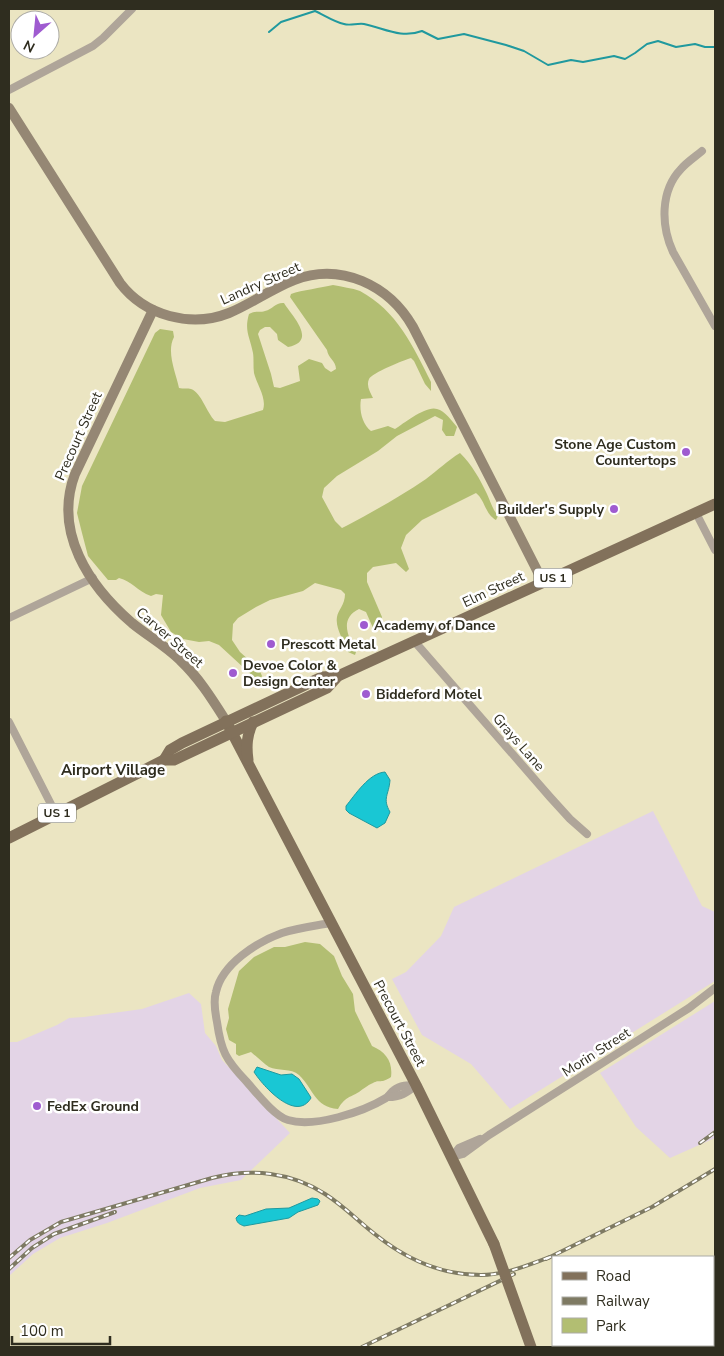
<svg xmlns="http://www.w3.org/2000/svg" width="724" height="1356" font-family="'Nunito Sans',sans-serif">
  <rect width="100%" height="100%" fill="#ebe5c2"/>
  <g fill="#e3d4e6">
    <polygon points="653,811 702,906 715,912 715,981 510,1109 471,1064 422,1035 392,979 406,972 441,936 454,907"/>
    <polygon points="189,993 201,1004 205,1033 216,1046 222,1060 290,1133 241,1180 200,1188 107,1223 60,1238 33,1254 9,1276 9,1042 17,1042 57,1025 69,1018 84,1017 142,1009"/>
    <polygon points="715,1001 715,1138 670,1158 636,1127 600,1073"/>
  </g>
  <g fill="#b2be72">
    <path d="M333,285C342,287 352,288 360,291C397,311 413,346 431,382V391L425,384L414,361L411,358C404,360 372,373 369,379C366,386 370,392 373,398L361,399C359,410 362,424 371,431L388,426L395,429C404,423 427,405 437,409C445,411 452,421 457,427L454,436H446L442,430L443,420L435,416L397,436L378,451L337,476L324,488L322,497L335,521L342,528L348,525C374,511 401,496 426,479C437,471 448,460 460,453C472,465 480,479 487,494C491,503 492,508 498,516L496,520C485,514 485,500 476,493L422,520L406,535L401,548L409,569L406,572L396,563L373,567L367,573V582L382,617V624L378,627L373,628L366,612L359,609C339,619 348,636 356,652L355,655L348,652C344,641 335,628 337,617C338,610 345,605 345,594L341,590L315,583L303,591L270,600L256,607L238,618L233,624L232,640L240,652L259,669L262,676L260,680H257L219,645L209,641L199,642L183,639L171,632L161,615L163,595L156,594L151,596C137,591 132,581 119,578L116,580H108L88,556L82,533L77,513L82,486L155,333L160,329L173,331L174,337C166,352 176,373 179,388C183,389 188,388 191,389C201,392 207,413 215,421L225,422L263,410C267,398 257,385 254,373C253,366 254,359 253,353C250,337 244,331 249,314C258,310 258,313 265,311C273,309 276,302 284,303C292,316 318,341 288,347L278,340L277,334L270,327H265L260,330L258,334L271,374L274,387L280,388L300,381L298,366L309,359L322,363L325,368L331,372L336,369C336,361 328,358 327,350L290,297L291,294C302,290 321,288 333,285Z"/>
    <path d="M305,942L320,944L334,956L342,976L353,994L355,1011L372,1046C386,1052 393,1062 391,1077C381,1084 380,1079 373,1083C368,1085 363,1089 359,1092C349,1098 345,1097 338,1109C314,1107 314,1089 299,1075C291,1068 278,1071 269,1067C263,1063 257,1057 251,1052L239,1056L236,1054V1044L229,1040L226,1029L229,1018L228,1009L239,971L254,957L274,947H285Z"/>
  </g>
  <g fill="#19c7d4" stroke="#20999e">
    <path d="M385,772L390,780C389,795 382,798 390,812L385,823L377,828L349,813L346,810V806C355,795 369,773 385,772Z"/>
    <path d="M257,1067L281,1075L292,1074L299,1079L310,1096L311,1098C296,1123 263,1086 254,1072Z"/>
    <path d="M312,1198L318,1199L320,1201L318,1205L298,1212L289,1218L244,1226C239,1224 237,1223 236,1218L239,1215L245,1216L266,1209L289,1208Z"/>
  </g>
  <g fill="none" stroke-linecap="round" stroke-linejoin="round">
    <g stroke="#20999e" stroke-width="2">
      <path d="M269,32L281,22L315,11C324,15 334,22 344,24C350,26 357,23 364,24C384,28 401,39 422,31L438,39L464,34L506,45L524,51L548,65L571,60L583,62L614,56L625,59L635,53L647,44L658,41L676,47L695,44L705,47H715"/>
      <polyline points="713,1292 715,1292"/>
      <polyline points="642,1345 643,1347"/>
    </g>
    <g stroke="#afa599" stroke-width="8">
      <polyline points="9,90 93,46 103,38 132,9"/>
      <path d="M702,151C695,157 687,162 681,169C660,191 661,226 673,252L715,326"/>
      <polyline points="696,513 715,550"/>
      <polyline points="9,618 93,578"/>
      <polyline points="415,642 550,797 570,819 587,834"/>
      <polyline points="9,722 56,814"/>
      <path d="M330,923C314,926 297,928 282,933C257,942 222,964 216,992C213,1001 215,1012 217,1022C221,1051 226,1060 246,1081C256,1092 274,1116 288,1120C314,1128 363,1112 386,1098C389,1096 391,1092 394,1090C400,1085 408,1085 416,1085"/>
      <path d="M388,1097C400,1097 407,1093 416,1085"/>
      <polyline points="452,1157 463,1154 489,1135 689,1008 715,988"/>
      <polyline points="452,1157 459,1148 480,1139"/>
    </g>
    <g stroke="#958774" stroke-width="10">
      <path d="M9,108L120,283C145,316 191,328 229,313C251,304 271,289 294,280C341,262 389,285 413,327L543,582"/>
      <path d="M153,310L75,474C53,532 89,586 132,623C148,636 166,646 180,660C199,678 212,699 226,721"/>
    </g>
    <g stroke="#82715b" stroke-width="11">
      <polyline points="226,721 416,1085 494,1244"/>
      <polyline points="164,760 170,750 182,743 322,677 338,676"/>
      <path d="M248,760C246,745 247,735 253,722"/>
      <polyline points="9,838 164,760 174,760 327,688 338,676 715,504"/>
    </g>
    <defs>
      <g id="rail">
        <polyline points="700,1143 715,1132"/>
        <path d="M9,1258L30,1240L61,1222L212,1178C251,1168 291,1172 325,1194C344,1206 359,1222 376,1235C406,1259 442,1275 481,1275C505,1275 528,1265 550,1257"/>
        <polyline points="546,1259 652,1207 715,1169"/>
        <polyline points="9,1269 32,1248 54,1234 115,1212"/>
        <polyline points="362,1347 514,1274"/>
      </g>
    </defs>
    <use href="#rail" stroke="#7e7a63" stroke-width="4"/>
    <use href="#rail" stroke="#fff" stroke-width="2" stroke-dasharray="5.5" stroke-linecap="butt"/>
    <polyline stroke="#82715b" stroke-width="11" points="494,1244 531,1347"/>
  </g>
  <g fill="#9f5bd0" stroke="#fff" stroke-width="2">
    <circle cx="686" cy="452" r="5"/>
    <circle cx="614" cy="509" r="5"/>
    <circle cx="364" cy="625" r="5"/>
    <circle cx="271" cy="644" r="5"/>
    <circle cx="233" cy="673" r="5"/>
    <circle cx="366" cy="694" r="5"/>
    <circle cx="37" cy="1106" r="5"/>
  </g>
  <g text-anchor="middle" stroke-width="5" stroke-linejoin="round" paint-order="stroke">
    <g fill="#fff" stroke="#6d6c62" stroke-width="1">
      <rect x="534" y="568.5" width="38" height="19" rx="4"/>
      <rect x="38" y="803.5" width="38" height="19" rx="4"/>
    </g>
    <g font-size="12" font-weight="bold" fill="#2f2d1f">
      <text x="553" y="582">US 1</text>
      <text x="57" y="817">US 1</text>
    </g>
    <g font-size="14" fill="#2f2d1f" stroke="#fff">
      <text transform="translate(260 283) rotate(-24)" y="5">Landry Street</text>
      <text transform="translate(78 436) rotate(-66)" y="5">Precourt Street</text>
      <text transform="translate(493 589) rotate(-25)" y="5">Elm Street</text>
      <text transform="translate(170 637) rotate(41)" y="5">Carver Street</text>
      <text transform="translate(519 742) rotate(49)" y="5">Grays Lane</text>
      <text transform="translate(400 1023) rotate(62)" y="5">Precourt Street</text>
      <text transform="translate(596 1052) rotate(-33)" y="5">Morin Street</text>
    </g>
    <g font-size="14" font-weight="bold" fill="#2f2d1f" stroke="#fff" text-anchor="start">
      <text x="676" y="449" text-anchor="end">Stone Age Custom<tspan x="676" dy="16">Countertops</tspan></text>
      <text x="604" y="514" text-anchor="end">Builder's Supply</text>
      <text x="374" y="630">Academy of Dance</text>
      <text x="281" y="649">Prescott Metal</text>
      <text x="243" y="670">Devoe Color &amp;<tspan x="243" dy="16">Design Center</tspan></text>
      <text x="376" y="699">Biddeford Motel</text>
      <text x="47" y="1111">FedEx Ground</text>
    </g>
    <g font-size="15" font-weight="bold" fill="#2f2d1f" stroke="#fff">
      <text x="113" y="775">Airport Village</text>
    </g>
  </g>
  <rect width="724" height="1356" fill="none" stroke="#2f2d1f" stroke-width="20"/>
  <rect x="552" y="1256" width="162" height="90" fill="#ffffff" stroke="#acaba5"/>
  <rect x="562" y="1272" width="25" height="8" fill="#82715b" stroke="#acaba5"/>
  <text x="596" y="1281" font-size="15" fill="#2f2d1f">Road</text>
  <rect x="562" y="1297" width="25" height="8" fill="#7e7a63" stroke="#acaba5"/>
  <text x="596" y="1306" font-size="15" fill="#2f2d1f">Railway</text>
  <rect x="562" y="1318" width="25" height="15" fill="#b2be72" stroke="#acaba5"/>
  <text x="596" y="1331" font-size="15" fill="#2f2d1f">Park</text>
  <g transform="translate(35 35) rotate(207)"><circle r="24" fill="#ffffff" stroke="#acaba5"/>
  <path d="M0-4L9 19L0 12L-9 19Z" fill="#9f5bd0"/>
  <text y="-8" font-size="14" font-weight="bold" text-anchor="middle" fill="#2f2d1f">N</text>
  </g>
  <path d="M12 1336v8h98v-8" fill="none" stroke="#2f2d1f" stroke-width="2.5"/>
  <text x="20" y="1336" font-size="15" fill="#2f2d1f" stroke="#ffffff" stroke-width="4" paint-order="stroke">100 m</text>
</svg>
